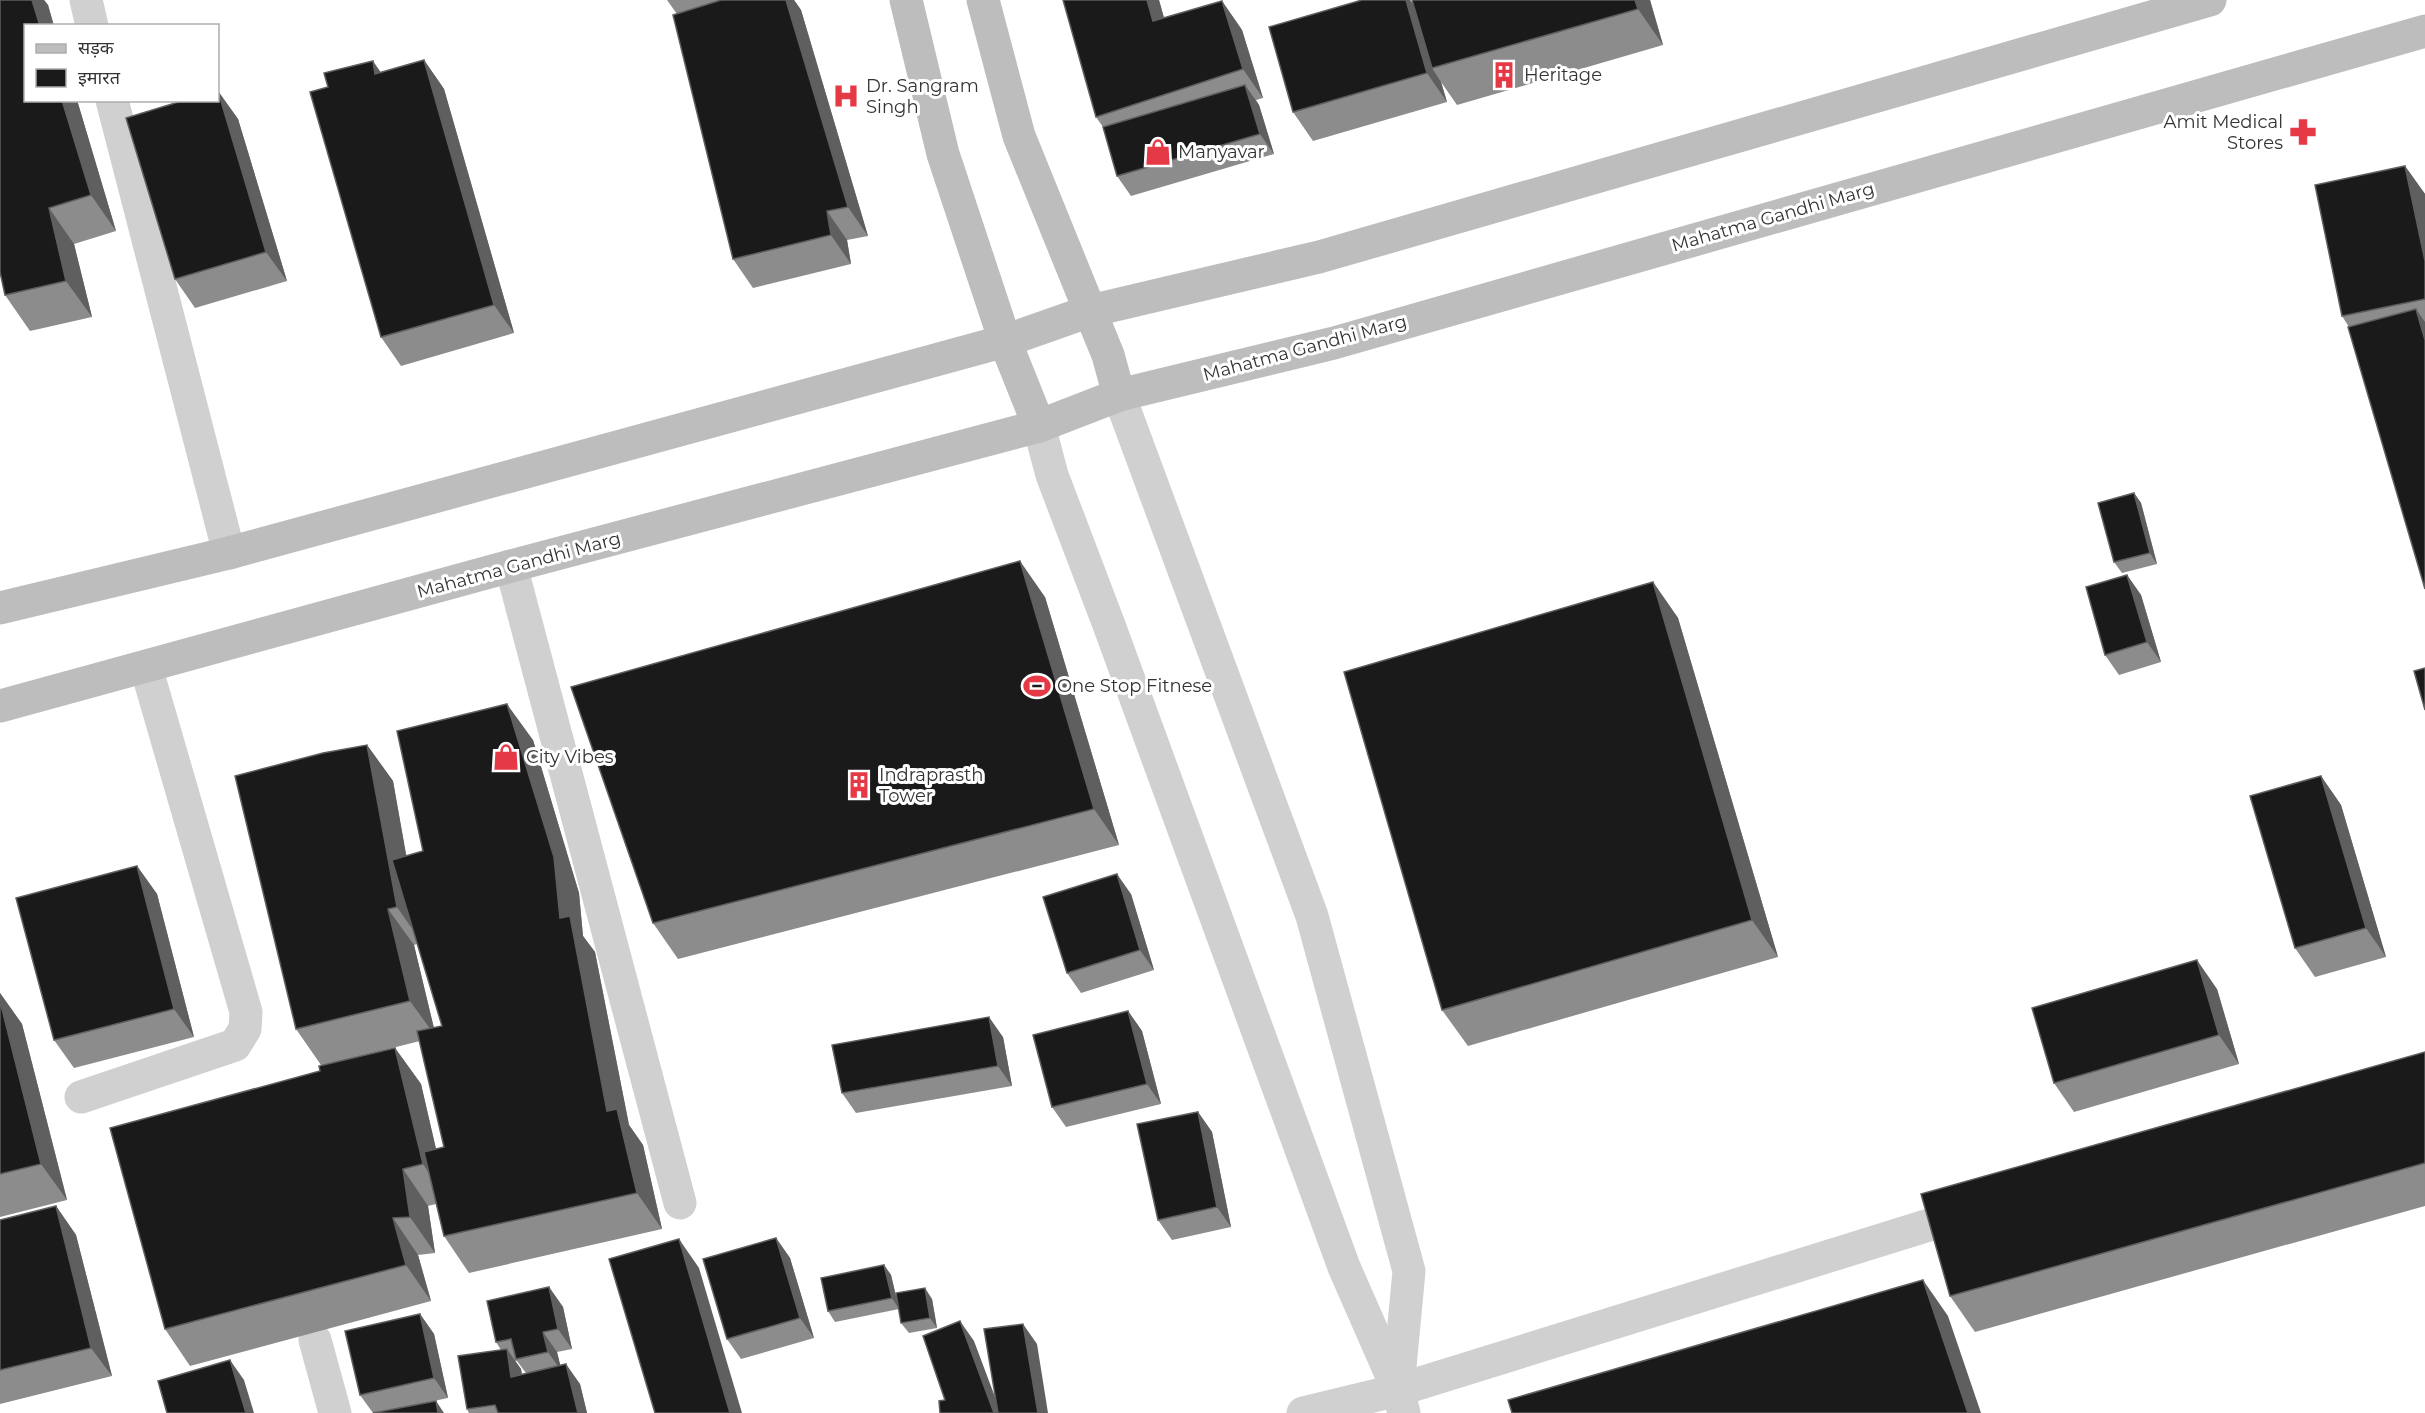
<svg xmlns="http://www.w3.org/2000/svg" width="2425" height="1413" font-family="Montserrat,'Noto Sans Devanagari',sans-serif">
  <rect width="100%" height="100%" fill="#fff"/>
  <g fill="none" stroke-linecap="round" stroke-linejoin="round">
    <g stroke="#d0d0d0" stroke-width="33">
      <polyline points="86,0 92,26"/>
      <polyline points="112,100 229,553"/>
      <polyline points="511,566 680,1203"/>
      <polyline points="81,1097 235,1045 245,1029 246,1012 146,667"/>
      <polyline points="315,1340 335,1413"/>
      <polyline points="1303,1413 1398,1390 1974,1211"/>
    </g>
    <g stroke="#d0d0d0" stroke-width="33">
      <polyline points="1119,395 1312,916 1409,1271 1398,1388"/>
      <polyline points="1039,426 1052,475 1109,625 1344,1267 1398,1390 1404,1413"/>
    </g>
    <g stroke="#bdbdbd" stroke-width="33">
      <polyline points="983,0 1019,136 1090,311 1319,257 2210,0"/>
      <polyline points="1119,395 1108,355 1090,311 1005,341 1039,426 1119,395 1334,343 2425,31"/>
      <polyline points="0,608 229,553 1005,341 943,154 906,0"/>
      <polyline points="0,706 511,566 1039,426"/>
    </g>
  </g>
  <g fill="#8c8c8c" fill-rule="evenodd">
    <polygon points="0,0 44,0 48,5 54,26 26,26 26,100 77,100 116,231 74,244 92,317 30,331 5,295 0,272"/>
    <polygon points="667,0 794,0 801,10 868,236 847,240 851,264 753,288 733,259 677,14"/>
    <polygon points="1159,0 1164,18 1222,1 1242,30 1263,98 1256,100 1259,105 1274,154 1131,196 1117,176 1103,127 1096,117"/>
    <polygon points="1362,0 1410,0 1413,4 1650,0 1663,45 1457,105 1441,82 1447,102 1313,141 1293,112"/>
    <polygon points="424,60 444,89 514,333 401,366 381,337 381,73"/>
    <polygon points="218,91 238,119 287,281 195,308 175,279"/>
    <polygon points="2405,166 2425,194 2425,589 2349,327 2342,316"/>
    <polygon points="2134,493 2141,503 2157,564 2122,573 2114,562"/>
    <polygon points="2127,575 2141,595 2161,662 2119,675 2105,655"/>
    <polygon points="1653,582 1678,618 1778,957 1468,1046 1442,1010"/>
    <polygon points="1045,597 1119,845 678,959 653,923"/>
    <path d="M533,740L579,893L583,936L595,952L629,1125L643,1145L662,1229L469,1273L444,1236L436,1204L428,1206L435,1253L418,1255L431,1301L190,1366L165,1329L320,1071L321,1065L296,1029L367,745L393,781L406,856L423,851ZM417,944L442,1026L434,1028L414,945ZM420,1041L444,1147L436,1149L421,1084L395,1048L336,1062Z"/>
    <polygon points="2321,776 2341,805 2386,957 2315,977 2295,948"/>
    <polygon points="137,866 157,894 194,1037 74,1068 54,1040"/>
    <polygon points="1131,894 1154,970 1081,993 1067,973"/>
    <polygon points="2217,989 2239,1064 2074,1112 2054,1083"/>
    <polygon points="0,993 22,1024 67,1200 0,1217"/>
    <polygon points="1128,1011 1142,1031 1161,1104 1066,1127 1052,1107"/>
    <polygon points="1003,1037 1012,1086 856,1113 842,1093"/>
    <polygon points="2425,1052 2425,1206 1975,1332 1950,1296"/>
    <polygon points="1198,1112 1212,1132 1231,1227 1172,1240 1158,1220"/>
    <polygon points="56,1206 76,1235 112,1376 0,1404 0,1220"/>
    <polygon points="776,1238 790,1258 814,1338 741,1359 727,1339"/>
    <polygon points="884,1265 891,1275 899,1309 835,1322 828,1311"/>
    <path d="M549,1287L563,1307L572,1349L557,1352L560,1365L580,1384L587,1413H469L467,1409L501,1350L496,1342ZM515,1361H517L526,1373L522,1374L521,1369Z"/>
    <polygon points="932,1299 937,1328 909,1333 901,1323"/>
    <polygon points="420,1314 434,1334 448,1398 414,1405 373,1413 360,1395"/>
  </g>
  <g fill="#5f5f5f">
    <polygon points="32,0 44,0 48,5 54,26 40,26"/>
    <polygon points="786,0 794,0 801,10 868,236 848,207"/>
    <polygon points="1147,0 1159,0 1173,50 1153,21"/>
    <polygon points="1406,0 1410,0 1422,17 1432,68 1441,82 1447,102 1427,73"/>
    <polygon points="1635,0 1650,0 1663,45 1638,9"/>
    <polygon points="1222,1 1242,30 1263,98 1243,69"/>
    <polygon points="424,60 444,89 514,333 494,305"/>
    <polygon points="373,61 393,90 375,74"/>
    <polygon points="1245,85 1259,105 1274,154 1260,134"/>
    <polygon points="218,91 238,119 287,281 266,252"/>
    <polygon points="62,100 77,100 116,231 91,195"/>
    <polygon points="2405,166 2425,194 2425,261"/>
    <polygon points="49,208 74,244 92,317 66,281"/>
    <polygon points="827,211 847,240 851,264 831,235"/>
    <polygon points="2416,309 2425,322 2425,340"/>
    <polygon points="2134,493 2141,503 2157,564 2150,553"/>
    <polygon points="1020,561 1045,597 1119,845 1094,809"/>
    <polygon points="2127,575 2141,595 2161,662 2147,642"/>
    <polygon points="1653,582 1678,618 1778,957 1752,920"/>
    <polygon points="507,704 533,740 579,893 583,936 595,952 629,1125 643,1145 662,1229 637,1193 607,1111"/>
    <polygon points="367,745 393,781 422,943 397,907"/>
    <polygon points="2321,776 2341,805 2386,957 2366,928"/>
    <polygon points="137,866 157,894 194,1037 174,1009"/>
    <polygon points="1117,874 1131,894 1154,970 1140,950"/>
    <polygon points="388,909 414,945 436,1037 410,1001"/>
    <polygon points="2197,960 2217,989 2239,1064 2219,1035"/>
    <polygon points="0,993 22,1024 67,1200 41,1164 0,1001"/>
    <polygon points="1128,1011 1142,1031 1161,1104 1147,1084"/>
    <polygon points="989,1017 1003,1037 1012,1086 998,1066"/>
    <polygon points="395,1048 421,1084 448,1201 423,1164"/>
    <polygon points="1198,1112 1212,1132 1231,1227 1217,1207"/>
    <polygon points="403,1169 428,1206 435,1253 410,1217"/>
    <polygon points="56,1206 76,1235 112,1376 91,1348"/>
    <polygon points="393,1218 418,1255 431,1301 406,1265"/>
    <polygon points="776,1238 790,1258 814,1338 800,1318"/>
    <polygon points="679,1239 699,1268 742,1413 730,1413"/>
    <polygon points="884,1265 891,1275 899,1309 892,1298"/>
    <polygon points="1923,1280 1948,1316 1981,1413 1968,1413"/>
    <polygon points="549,1287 563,1307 572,1349 558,1329"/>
    <polygon points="925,1288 932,1299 937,1328 930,1318"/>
    <polygon points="420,1314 434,1334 448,1398 434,1378"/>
    <polygon points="960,1321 974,1341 1001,1413 994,1413"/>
    <polygon points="1023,1324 1037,1344 1048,1413 1038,1413"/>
    <polygon points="543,1332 557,1352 562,1372 548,1352"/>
    <polygon points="507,1349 521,1369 525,1397 511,1377"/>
    <polygon points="230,1360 244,1380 254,1413 246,1413"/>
    <polygon points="566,1364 580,1384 587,1413 578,1413"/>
    <polygon points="436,1401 444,1413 438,1413"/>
  </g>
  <g fill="#1a1a1a" stroke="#5f5f5f" stroke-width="1.5">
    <polygon points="0,0 32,0 40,26 26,26 26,100 62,100 91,195 49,208 66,281 5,295 0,272"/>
    <polygon points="721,0 786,0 848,207 827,211 831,235 733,259 673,15"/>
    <polygon points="1063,0 1147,0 1153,21 1222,1 1243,69 1096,117"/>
    <polygon points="1362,0 1406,0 1427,73 1293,112 1269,27"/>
    <polygon points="1412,0 1635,0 1638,9 1432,68"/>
    <polygon points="424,60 494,305 381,337 310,92 328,87 324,73 373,61 375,74"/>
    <polygon points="1245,85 1260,134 1117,176 1103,127"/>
    <polygon points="218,91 266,252 175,279 126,118 185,100 218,100"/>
    <polygon points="2405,166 2425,261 2425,299 2342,316 2315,185"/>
    <polygon points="2416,309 2425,340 2425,589 2348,327"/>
    <polygon points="2134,493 2150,553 2114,562 2098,503"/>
    <polygon points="1020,561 1094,809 653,923 571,687"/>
    <polygon points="2127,575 2147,642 2105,655 2086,587"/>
    <polygon points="1653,582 1752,920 1442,1010 1344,672"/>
    <polygon points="2425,668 2425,710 2414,671"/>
    <polygon points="507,704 554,857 560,918 570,916 607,1111 617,1109 637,1193 444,1236 424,1152 444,1147 417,1031 442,1026 392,860 423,851 397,731"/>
    <polygon points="367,745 397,907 388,909 410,1001 296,1029 235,776 323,753"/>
    <polygon points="2321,776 2366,928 2295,948 2250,796"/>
    <polygon points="137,866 174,1009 54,1040 16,898"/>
    <polygon points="1117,874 1140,950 1067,973 1043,897"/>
    <polygon points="2197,960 2219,1035 2054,1083 2032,1008"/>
    <polygon points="0,1001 41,1164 0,1174"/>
    <polygon points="1128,1011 1147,1084 1052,1107 1033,1035"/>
    <polygon points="989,1017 998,1066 842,1093 832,1045"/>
    <polygon points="395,1048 423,1164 403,1169 410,1217 393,1218 406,1265 165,1329 110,1128 320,1071 319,1066"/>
    <polygon points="2425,1052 2425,1163 1950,1296 1921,1194"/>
    <polygon points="1198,1112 1217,1207 1158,1220 1137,1124"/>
    <polygon points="56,1206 91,1348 0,1370 0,1220"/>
    <polygon points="776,1238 800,1318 727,1339 703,1259"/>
    <polygon points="679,1239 730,1413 655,1413 609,1259"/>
    <polygon points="884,1265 892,1298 828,1311 821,1278"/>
    <polygon points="1923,1280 1968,1413 1512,1413 1508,1400"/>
    <polygon points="549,1287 558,1329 543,1332 548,1352 516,1359 511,1339 496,1342 487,1301"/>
    <polygon points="925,1288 930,1318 901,1323 896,1293"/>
    <polygon points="420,1314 434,1378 360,1395 345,1331"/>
    <polygon points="960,1321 994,1413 940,1413 939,1401 945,1400 923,1336"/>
    <polygon points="1023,1324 1038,1413 998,1413 984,1329"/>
    <polygon points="507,1349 511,1377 566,1364 578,1413 498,1413 495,1405 467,1409 458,1356"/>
    <polygon points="230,1360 246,1413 167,1413 158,1381"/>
    <polygon points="436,1401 438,1413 373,1413"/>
  </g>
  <defs>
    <symbol id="building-bare" viewBox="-9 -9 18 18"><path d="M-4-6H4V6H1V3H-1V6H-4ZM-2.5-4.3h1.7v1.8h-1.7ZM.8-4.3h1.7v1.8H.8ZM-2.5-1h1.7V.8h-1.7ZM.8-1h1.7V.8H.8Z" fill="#e63946" stroke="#fff" stroke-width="2.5" paint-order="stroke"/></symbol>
    <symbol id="hospital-bare" viewBox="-9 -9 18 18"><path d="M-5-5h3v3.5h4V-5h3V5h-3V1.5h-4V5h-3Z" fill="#e63946" stroke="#fff" stroke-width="2.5" paint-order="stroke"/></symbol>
    <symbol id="pharmacy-bare" viewBox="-9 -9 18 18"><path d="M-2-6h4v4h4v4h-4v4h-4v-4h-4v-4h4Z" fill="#e63946" stroke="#fff" stroke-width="2.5" paint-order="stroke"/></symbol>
    <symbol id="shop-bare" viewBox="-9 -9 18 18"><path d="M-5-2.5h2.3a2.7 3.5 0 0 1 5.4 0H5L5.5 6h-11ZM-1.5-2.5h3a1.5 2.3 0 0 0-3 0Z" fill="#e63946" stroke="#fff" stroke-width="2.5" paint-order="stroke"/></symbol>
    <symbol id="stadium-bare" viewBox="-9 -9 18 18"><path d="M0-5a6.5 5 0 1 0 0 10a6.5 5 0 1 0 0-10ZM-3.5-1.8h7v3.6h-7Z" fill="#e63946" stroke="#fff" stroke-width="2.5" paint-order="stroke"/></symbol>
  </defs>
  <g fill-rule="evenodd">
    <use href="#building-bare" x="1485" y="56" width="38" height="38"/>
    <use href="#hospital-bare" x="827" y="77" width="38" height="38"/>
    <use href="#pharmacy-bare" x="2284" y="113" width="38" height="38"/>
    <use href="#shop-bare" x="1139" y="133" width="38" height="38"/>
    <use href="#stadium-bare" x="1018" y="667" width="38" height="38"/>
    <use href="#shop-bare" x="487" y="738" width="38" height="38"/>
    <use href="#building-bare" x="840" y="766" width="38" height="38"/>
  </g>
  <g text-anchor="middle" stroke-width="6" stroke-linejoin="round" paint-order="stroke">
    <g font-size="18" fill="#333" stroke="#fff" text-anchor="start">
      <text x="1524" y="81">Heritage</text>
      <text x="866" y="92">Dr. Sangram<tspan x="866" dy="21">Singh</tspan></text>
      <text x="2283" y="128" text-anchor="end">Amit Medical<tspan x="2283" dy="21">Stores</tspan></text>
      <text x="1178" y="158">Manyavar</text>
      <text x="1057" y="692">One Stop Fitnese</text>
      <text x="526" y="763">City Vibes</text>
      <text x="879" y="781">Indraprasth<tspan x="879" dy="21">Tower</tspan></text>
    </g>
    <g font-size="18" fill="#333" stroke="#fff">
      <text transform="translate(1773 217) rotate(-16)" y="6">Mahatma Gandhi Marg</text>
      <text transform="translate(1305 348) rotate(-15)" y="6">Mahatma Gandhi Marg</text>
      <text transform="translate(519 565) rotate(-15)" y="6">Mahatma Gandhi Marg</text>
    </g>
  </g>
  <rect x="24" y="24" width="195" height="78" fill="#ffffff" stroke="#adadad" stroke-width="1.5"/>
  <rect x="36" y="44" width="30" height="9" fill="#bdbdbd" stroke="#adadad" stroke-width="1.5"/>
  <text x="78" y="54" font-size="18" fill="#333333">सड़क</text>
  <rect x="36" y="69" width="30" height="18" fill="#1a1a1a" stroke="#adadad" stroke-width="1.5"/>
  <text x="78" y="84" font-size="18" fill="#333333">इमारत</text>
</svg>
